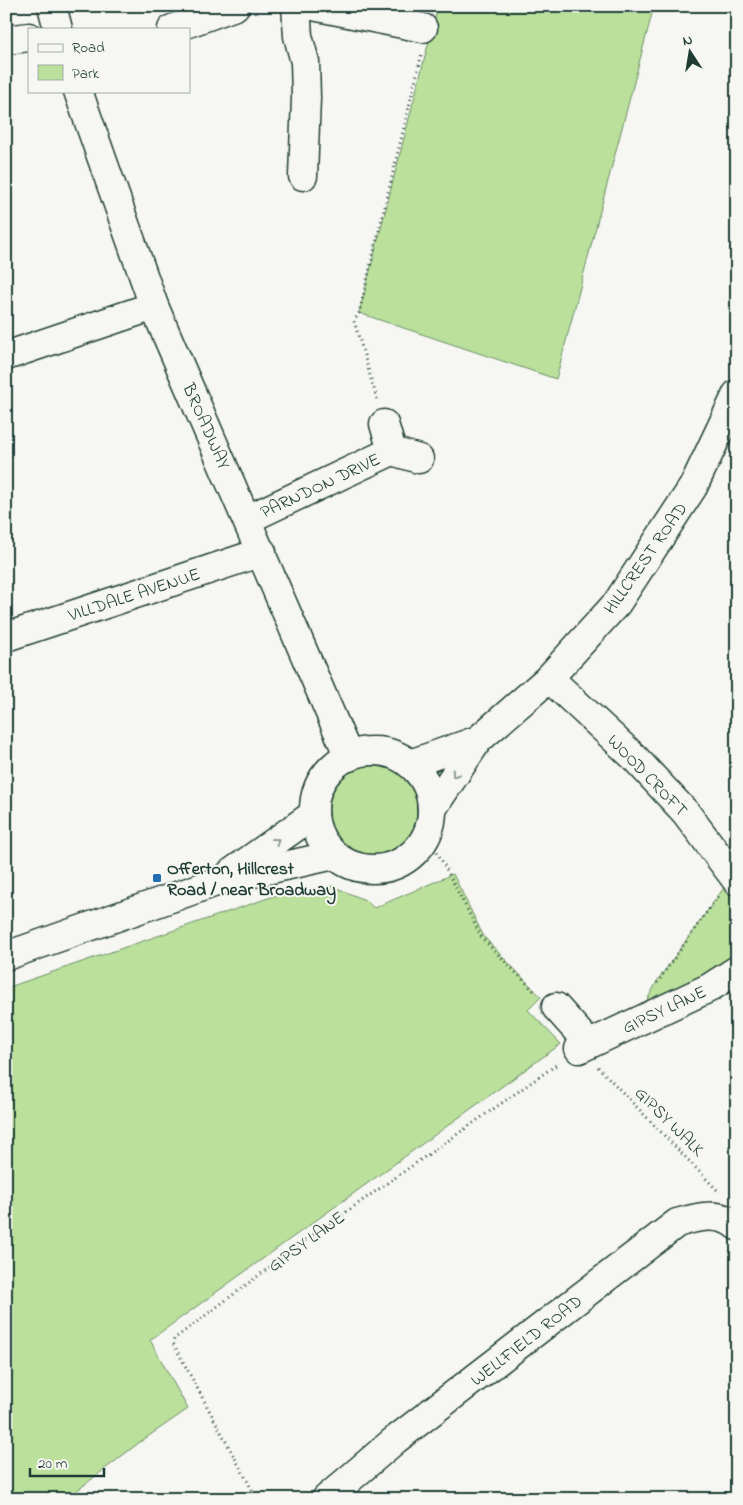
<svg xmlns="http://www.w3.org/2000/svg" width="743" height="1505" font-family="'Indie Flower',sans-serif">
  <rect width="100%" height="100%" fill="#f6f6f2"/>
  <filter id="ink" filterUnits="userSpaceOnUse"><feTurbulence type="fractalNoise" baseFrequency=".02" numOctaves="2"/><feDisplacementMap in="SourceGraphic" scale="10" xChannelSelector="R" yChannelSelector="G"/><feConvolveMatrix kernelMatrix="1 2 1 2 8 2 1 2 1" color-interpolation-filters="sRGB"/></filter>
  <g filter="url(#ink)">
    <g fill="#bae09b" stroke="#6c8e68">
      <polygon points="438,6 654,6 556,379 359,313"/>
      <circle cx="373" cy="810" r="59"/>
      <polygon points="453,874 484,937 541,997 528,1010 561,1044 150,1340 188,1409 140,1442 66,1499 6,1499 6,988 277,895 332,886 365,900 374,908"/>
      <polygon points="733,875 737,881 737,970 636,1020 658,980"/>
    </g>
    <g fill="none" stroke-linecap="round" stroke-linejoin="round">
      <defs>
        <g id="minor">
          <polyline points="52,6 58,29"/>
          <polyline points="296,6 298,36 305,62 306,98 303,176"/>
          <polyline points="313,6 423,28"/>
          <polyline points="172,29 235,6"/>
          <polyline points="6,40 29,37"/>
          <polyline points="78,91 154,306 349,757"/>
          <polyline points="6,356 154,306"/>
          <polyline points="384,424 392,451 419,459"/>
          <polyline points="248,519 392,451"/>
          <polyline points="6,637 262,552"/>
          <polyline points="549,678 634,757 686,813 737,881"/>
          <polyline points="556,1007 589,1044"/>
          <polyline points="579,1049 709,988 737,970"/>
          <path d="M326,1499L395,1440L677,1223C697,1217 719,1211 737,1226"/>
        </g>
        <g id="major">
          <circle cx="373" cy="810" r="59"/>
          <polyline points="410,764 478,740"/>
          <polyline points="432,809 478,740 549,678 617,603 693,487 737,394"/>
          <polyline points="231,873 314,814"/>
          <polyline points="6,956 222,880 334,855"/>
        </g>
      </defs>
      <use href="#minor" stroke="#1f3d34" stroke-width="31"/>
      <use href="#major" stroke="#1f3d34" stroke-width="31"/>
      <g stroke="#1f3d34" stroke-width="3" stroke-dasharray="1 4" stroke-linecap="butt">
        <polyline points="377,399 354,321 359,313 422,53"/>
        <polyline points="428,834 482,938 535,992"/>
        <polyline points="657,983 718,896"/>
        <polyline points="598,1067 719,1192"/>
        <polyline points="257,1499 173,1343 174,1339 306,1240 559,1063"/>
      </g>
      <use href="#minor" stroke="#f6f6f2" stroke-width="28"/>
      <use href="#major" stroke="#f6f6f2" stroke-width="28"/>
    </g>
    <defs><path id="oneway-chevron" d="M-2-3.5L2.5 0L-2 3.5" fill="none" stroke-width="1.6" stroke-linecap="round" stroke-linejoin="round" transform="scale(1.25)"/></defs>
    <g stroke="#8a9a93">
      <use href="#oneway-chevron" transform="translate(455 774) rotate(123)"/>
      <use href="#oneway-chevron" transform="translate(276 841) rotate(-36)"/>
    </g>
  </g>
  <rect fill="#1f6fb2" stroke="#f6f6f2" stroke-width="2" x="152" y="873" width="10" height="10" rx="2.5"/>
  <g text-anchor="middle" stroke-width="4" stroke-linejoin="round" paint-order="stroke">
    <g font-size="18" fill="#1f3d34" stroke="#f6f6f2">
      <text transform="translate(207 426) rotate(66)" y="6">BROADWAY</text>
      <text transform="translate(320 485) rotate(-25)" y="6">PARNDON DRIVE</text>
      <text transform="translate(645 558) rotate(-55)" y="6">HILLCREST ROAD</text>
      <text transform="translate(134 594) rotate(-18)" y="6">VILLDALE AVENUE</text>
      <text transform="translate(648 775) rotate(46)" y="6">WOOD CROFT</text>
      <text transform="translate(664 1009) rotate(-25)" y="6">GIPSY LANE</text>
      <text transform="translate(670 1121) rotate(45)" y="6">GIPSY WALK</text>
      <text transform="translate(306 1241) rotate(-36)" y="6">GIPSY LANE</text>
      <text transform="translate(526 1340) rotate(-38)" y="6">WELLFIELD ROAD</text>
    </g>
    <g font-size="18" font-weight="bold" fill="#1f3d34" stroke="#f6f6f2" text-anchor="start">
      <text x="167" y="874">Offerton, Hillcrest<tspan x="167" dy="21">Road / near Broadway</tspan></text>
    </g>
  </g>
  <rect width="743" height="1505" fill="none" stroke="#f6f6f2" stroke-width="25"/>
  <rect x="12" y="12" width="718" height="1480" fill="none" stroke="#1f3d34" stroke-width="2" filter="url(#ink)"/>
  <rect x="28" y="28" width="162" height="65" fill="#f6f6f2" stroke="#a0aca6"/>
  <rect x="38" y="44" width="25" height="8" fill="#f6f6f2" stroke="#a0aca6"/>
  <text x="72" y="52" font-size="15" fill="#1f3d34">Road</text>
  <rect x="38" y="65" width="25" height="15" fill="#bae09b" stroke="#a0aca6"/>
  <text x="72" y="78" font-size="15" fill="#1f3d34">Park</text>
  <g transform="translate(690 52) rotate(348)" stroke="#f6f6f2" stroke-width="4" paint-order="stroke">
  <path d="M0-4L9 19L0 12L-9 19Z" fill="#1f3d34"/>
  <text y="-8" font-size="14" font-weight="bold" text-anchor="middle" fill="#1f3d34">N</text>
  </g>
  <path d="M30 1468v8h74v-8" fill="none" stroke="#1f3d34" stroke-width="2.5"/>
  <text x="38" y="1468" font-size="15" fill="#1f3d34" stroke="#f6f6f2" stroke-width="4" paint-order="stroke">20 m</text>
</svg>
